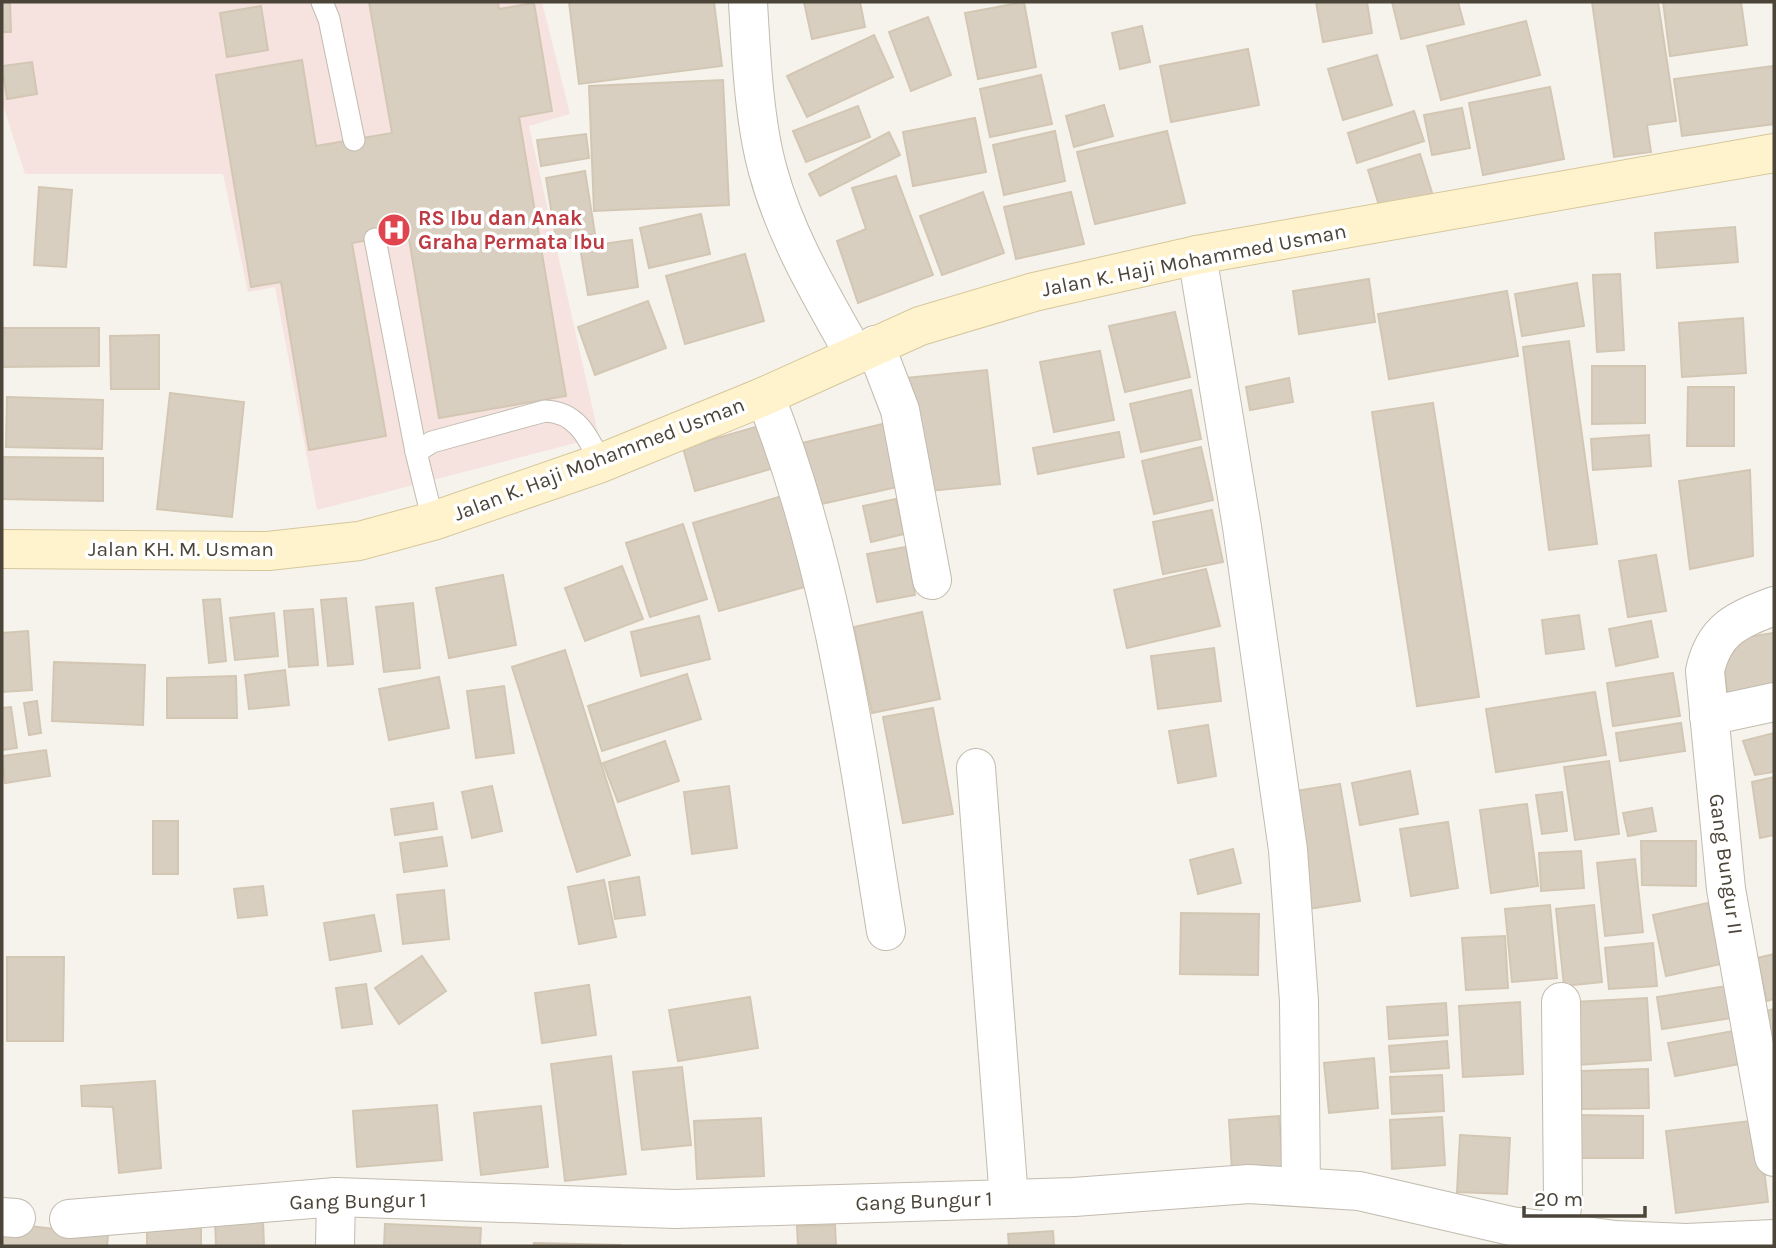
<svg xmlns="http://www.w3.org/2000/svg" width="1776" height="1248" font-family="Karla,sans-serif">
  <rect width="100%" height="100%" fill="#f6f3ec"/>
  <polygon fill="#f6e3e0" points="2,2 542,2 570,114 529,126 599,437 317,510 275,287 248,292 223,174 25,174 2,102"/>
  <g fill="#d8cfc1" stroke="#d3c7b4" stroke-width="2">
    <polygon points="2,2 10,2 11,32 2,32"/>
    <polygon points="369,2 498,2 499,9 534,3 552,111 519,117 566,396 439,418 408,233 352,243 386,436 309,450 281,282 251,287 216,75 302,60 316,146 392,133"/>
    <polygon points="569,2 714,2 722,66 579,84"/>
    <polygon points="804,2 860,2 865,27 812,39"/>
    <polygon points="1024,2 1036,67 978,79 965,13"/>
    <polygon points="1316,2 1367,2 1372,33 1323,42"/>
    <polygon points="1392,2 1458,2 1464,24 1401,39"/>
    <polygon points="1592,2 1658,2 1676,121 1647,125 1651,152 1614,157"/>
    <polygon points="1663,2 1741,2 1747,45 1670,56"/>
    <polygon points="261,6 268,50 227,57 220,13"/>
    <polygon points="928,17 951,75 911,91 889,32"/>
    <polygon points="1526,21 1540,75 1441,100 1427,46"/>
    <polygon points="1142,26 1150,62 1120,69 1112,33"/>
    <polygon points="874,35 893,77 807,117 787,76"/>
    <polygon points="1248,49 1259,105 1171,122 1160,66"/>
    <polygon points="1377,55 1392,105 1343,120 1328,69"/>
    <polygon points="32,62 37,94 7,99 2,66"/>
    <polygon points="1774,66 1774,124 1682,136 1674,79"/>
    <polygon points="1041,75 1052,124 990,137 980,89"/>
    <polygon points="723,80 729,205 594,211 589,86"/>
    <polygon points="1550,87 1564,159 1483,175 1469,103"/>
    <polygon points="1104,105 1113,136 1074,147 1066,116"/>
    <polygon points="858,106 870,137 806,162 793,131"/>
    <polygon points="1462,108 1470,148 1432,155 1424,115"/>
    <polygon points="1414,111 1424,141 1357,163 1348,133"/>
    <polygon points="975,118 986,172 913,186 903,132"/>
    <polygon points="1055,131 1065,181 1004,195 993,145"/>
    <polygon points="1167,131 1185,203 1095,224 1077,152"/>
    <polygon points="889,132 900,155 820,196 809,174"/>
    <polygon points="586,134 589,158 541,166 537,140"/>
    <polygon points="1420,154 1434,199 1382,215 1368,170"/>
    <polygon points="585,171 595,234 556,240 546,178"/>
    <polygon points="896,176 933,275 858,303 837,241 866,229 852,188"/>
    <polygon points="39,187 72,190 66,267 34,265"/>
    <polygon points="983,192 1004,253 942,275 920,216"/>
    <polygon points="1071,192 1084,244 1016,259 1004,207"/>
    <polygon points="701,214 710,254 649,268 640,228"/>
    <polygon points="1735,227 1738,262 1657,268 1655,233"/>
    <polygon points="632,240 638,287 588,295 580,247"/>
    <polygon points="745,254 764,321 685,344 666,276"/>
    <polygon points="1620,274 1624,350 1597,352 1593,275"/>
    <polygon points="1369,279 1375,322 1299,334 1293,291"/>
    <polygon points="1577,283 1584,326 1522,336 1515,294"/>
    <polygon points="1507,291 1518,356 1389,379 1378,314"/>
    <polygon points="648,301 666,348 595,375 578,327"/>
    <polygon points="1175,312 1190,377 1125,392 1109,326"/>
    <polygon points="1743,318 1746,373 1682,377 1679,323"/>
    <polygon points="2,328 99,328 99,366 2,367"/>
    <polygon points="159,335 159,389 111,389 110,336"/>
    <polygon points="1569,341 1597,544 1549,550 1523,347"/>
    <polygon points="1100,351 1114,420 1054,432 1040,362"/>
    <polygon points="1592,366 1645,366 1645,423 1592,424"/>
    <polygon points="987,370 1000,484 919,492 906,378"/>
    <polygon points="1289,378 1293,402 1250,410 1246,387"/>
    <polygon points="1688,387 1734,387 1734,446 1687,446"/>
    <polygon points="1191,390 1201,439 1141,452 1130,404"/>
    <polygon points="170,393 244,402 232,517 157,509"/>
    <polygon points="7,397 103,400 102,449 6,447"/>
    <polygon points="1433,403 1479,697 1417,706 1372,412"/>
    <polygon points="891,422 906,485 817,505 802,443"/>
    <polygon points="769,423 781,466 695,491 683,448"/>
    <polygon points="1119,432 1124,457 1038,474 1033,448"/>
    <polygon points="1649,435 1651,466 1593,470 1591,439"/>
    <polygon points="1201,447 1213,500 1154,514 1142,461"/>
    <polygon points="2,457 103,458 103,501 2,499"/>
    <polygon points="1750,470 1753,556 1690,569 1679,481"/>
    <polygon points="782,496 808,586 719,611 693,523"/>
    <polygon points="896,499 904,534 871,542 863,506"/>
    <polygon points="1212,510 1223,562 1163,574 1153,522"/>
    <polygon points="683,524 707,599 650,617 626,543"/>
    <polygon points="906,547 915,595 877,602 867,554"/>
    <polygon points="1656,555 1666,611 1628,617 1619,561"/>
    <polygon points="622,566 643,619 585,641 565,588"/>
    <polygon points="1206,569 1220,626 1127,648 1114,590"/>
    <polygon points="503,575 516,645 449,658 436,588"/>
    <polygon points="346,598 353,664 328,666 321,600"/>
    <polygon points="220,599 226,661 209,663 203,600"/>
    <polygon points="413,603 420,668 384,672 376,607"/>
    <polygon points="313,609 318,665 289,667 284,611"/>
    <polygon points="922,612 940,699 872,713 854,627"/>
    <polygon points="274,613 278,656 235,660 230,618"/>
    <polygon points="1579,615 1584,649 1546,654 1542,620"/>
    <polygon points="699,616 710,659 641,676 631,632"/>
    <polygon points="1651,621 1658,657 1616,666 1609,629"/>
    <polygon points="28,631 32,690 2,692 2,633"/>
    <polygon points="1774,633 1774,692 1729,704 1720,641"/>
    <polygon points="1214,648 1221,701 1158,709 1151,656"/>
    <polygon points="565,650 630,855 577,872 512,667"/>
    <polygon points="54,662 145,665 143,725 52,721"/>
    <polygon points="285,670 289,705 249,709 245,675"/>
    <polygon points="1673,673 1680,716 1613,726 1607,683"/>
    <polygon points="687,674 701,719 602,751 588,706"/>
    <polygon points="236,676 237,718 167,718 167,678"/>
    <polygon points="439,677 449,728 389,740 379,689"/>
    <polygon points="504,686 514,753 476,758 467,691"/>
    <polygon points="1595,692 1606,755 1496,772 1486,709"/>
    <polygon points="37,701 41,733 29,735 24,703"/>
    <polygon points="11,707 17,748 2,750 2,708"/>
    <polygon points="933,708 953,814 903,823 883,717"/>
    <polygon points="1681,723 1685,751 1620,761 1616,733"/>
    <polygon points="1208,725 1216,776 1178,783 1169,731"/>
    <polygon points="1774,733 1774,772 1755,775 1743,741"/>
    <polygon points="665,741 679,781 618,802 603,763"/>
    <polygon points="46,750 50,776 5,783 2,756"/>
    <polygon points="1609,761 1619,834 1575,840 1564,767"/>
    <polygon points="1410,771 1418,814 1360,825 1352,783"/>
    <polygon points="1774,777 1774,835 1760,838 1752,782"/>
    <polygon points="1340,784 1360,901 1308,909 1289,792"/>
    <polygon points="492,786 502,831 472,838 462,792"/>
    <polygon points="729,786 737,848 692,854 684,792"/>
    <polygon points="1562,792 1567,831 1542,834 1536,795"/>
    <polygon points="433,803 437,829 395,835 391,809"/>
    <polygon points="1527,804 1538,886 1491,893 1480,810"/>
    <polygon points="1652,808 1656,831 1628,836 1623,813"/>
    <rect x="153" y="821" width="25" height="53"/>
    <polygon points="1448,822 1458,888 1411,896 1400,829"/>
    <polygon points="442,837 447,866 404,872 400,843"/>
    <polygon points="1641,841 1696,841 1696,886 1642,885"/>
    <polygon points="1233,849 1241,883 1198,894 1190,860"/>
    <polygon points="1581,851 1584,888 1541,891 1539,853"/>
    <polygon points="1635,859 1643,932 1605,936 1597,863"/>
    <polygon points="639,877 645,915 615,919 609,882"/>
    <polygon points="604,880 616,937 579,944 568,887"/>
    <polygon points="263,886 267,915 238,918 234,889"/>
    <polygon points="444,890 449,939 403,944 397,895"/>
    <polygon points="1708,903 1721,964 1666,976 1653,915"/>
    <polygon points="1550,905 1557,978 1512,982 1505,909"/>
    <polygon points="1594,905 1602,982 1564,986 1556,909"/>
    <polygon points="1181,913 1259,914 1258,975 1180,974"/>
    <polygon points="374,915 381,951 330,960 324,923"/>
    <polygon points="1505,936 1508,988 1466,990 1462,938"/>
    <polygon points="1653,943 1657,986 1609,989 1605,948"/>
    <polygon points="1774,954 1774,999 1767,1001 1757,958"/>
    <polygon points="422,956 446,991 399,1024 375,988"/>
    <polygon points="7,957 64,957 63,1041 7,1041"/>
    <polygon points="366,984 372,1024 342,1028 336,988"/>
    <polygon points="589,985 596,1035 542,1043 535,993"/>
    <polygon points="1727,986 1732,1018 1662,1029 1657,997"/>
    <polygon points="750,997 758,1048 678,1061 669,1010"/>
    <polygon points="1647,998 1651,1060 1578,1065 1574,1002"/>
    <polygon points="1520,1002 1523,1074 1463,1077 1459,1006"/>
    <polygon points="1446,1003 1448,1035 1389,1039 1387,1007"/>
    <polygon points="1774,1009 1774,1048 1772,1049 1766,1011"/>
    <polygon points="1739,1030 1745,1063 1675,1076 1668,1043"/>
    <polygon points="1447,1041 1449,1068 1391,1072 1389,1046"/>
    <polygon points="611,1056 626,1174 565,1181 551,1064"/>
    <polygon points="1374,1058 1378,1108 1329,1113 1324,1063"/>
    <polygon points="682,1067 691,1145 642,1150 633,1072"/>
    <polygon points="1648,1069 1649,1108 1582,1109 1581,1071"/>
    <polygon points="1442,1075 1444,1111 1392,1114 1390,1077"/>
    <polygon points="155,1081 161,1168 119,1173 113,1107 82,1106 81,1086"/>
    <polygon points="437,1105 442,1160 357,1167 353,1111"/>
    <polygon points="541,1106 548,1167 481,1175 474,1113"/>
    <polygon points="1576,1115 1643,1116 1643,1158 1575,1158"/>
    <polygon points="1279,1116 1283,1168 1232,1171 1229,1120"/>
    <polygon points="1442,1117 1445,1165 1392,1169 1390,1120"/>
    <polygon points="761,1118 764,1176 697,1179 694,1121"/>
    <polygon points="1758,1120 1768,1202 1676,1213 1666,1131"/>
    <polygon points="1460,1135 1510,1138 1507,1194 1457,1192"/>
    <polygon points="147,1215 201,1216 201,1246 147,1246"/>
    <polygon points="215,1220 263,1220 264,1246 216,1246"/>
    <polygon points="2,1223 108,1235 107,1246 2,1246"/>
    <polygon points="385,1224 481,1228 480,1246 384,1246"/>
    <polygon points="835,1225 836,1246 798,1246 797,1226"/>
    <polygon points="1053,1231 1054,1246 1009,1246 1008,1234"/>
    <polygon points="534,1243 621,1245 621,1246 534,1246"/>
  </g>
  <g fill="none" stroke-linecap="round" stroke-linejoin="round">
    <defs>
      <g id="lane">
        <polyline points="322,2 329,19 354,140"/>
        <polyline points="375,239 416,452 433,521"/>
        <path d="M416,452L432,442L545,411C577,412 588,437 601,463"/>
      </g>
      <g id="street">
        <path d="M748,2C751,54 754,121 768,171C786,237 821,295 854,354"/>
        <polyline points="1197,255 1242,527 1288,850 1299,1001 1301,1187"/>
        <polyline points="875,345 900,410 932,580"/>
        <path d="M765,396C833,567 857,750 886,931"/>
        <path d="M1774,606C1737,620 1714,629 1705,671L1726,889L1774,1157"/>
        <polyline points="1709,716 1774,702"/>
        <polyline points="976,768 1009,1199"/>
        <polyline points="2,1217 16,1218"/>
        <polyline points="69,1219 336,1197 675,1209 1074,1197 1249,1184 1359,1191 1511,1226 1615,1240 1686,1243 1774,1239"/>
        <polyline points="1559,1233 1563,1198 1561,1002"/>
        <polyline points="335,1246 336,1197"/>
      </g>
      <polyline id="secondary" points="2,549 268,551 359,541 433,521 601,463 765,396 920,326 1034,292 1197,255 1774,153"/>
    </defs>
    <use href="#lane" stroke="#c2bbae" stroke-width="23"/>
    <use href="#street" stroke="#c2bbae" stroke-width="40"/>
    <use href="#secondary" stroke="#d6c79b" stroke-width="40"/>
    <use href="#lane" stroke="#fff" stroke-width="21"/>
    <use href="#street" stroke="#fff" stroke-width="38"/>
    <use href="#secondary" stroke="#fff3cd" stroke-width="38"/>
  </g>
  <defs>
    <symbol id="hospital-disc" viewBox="-11 -11 22 22"><circle r="9.5" fill="#e0444e" stroke="#fff"/><path d="M-5-5h3v3.5h4V-5h3V5h-3V1.5h-4V5h-3Z" fill="#fff"/></symbol>
  </defs>
  <g fill-rule="evenodd">
    <use href="#hospital-disc" x="375" y="211" width="38" height="38"/>
  </g>
  <g text-anchor="middle" stroke-width="7" stroke-linejoin="round" paint-order="stroke">
    <g font-size="21" font-weight="bold" fill="#be3a42" stroke="#fff" text-anchor="start">
      <text x="418" y="225">RS Ibu dan Anak<tspan x="418" dy="24">Graha Permata Ibu</tspan></text>
    </g>
    <g font-size="21" fill="#4b4439" stroke="#fff">
      <text transform="translate(1194 260) rotate(-11)" y="7">Jalan K. Haji Mohammed Usman</text>
      <text transform="translate(599 459) rotate(-21)" y="7">Jalan K. Haji Mohammed Usman</text>
      <text x="181" y="556">Jalan KH. M. Usman</text>
      <text transform="translate(1726 864) rotate(82)" y="7">Gang Bungur II</text>
      <text transform="translate(358 1201) rotate(-1)" y="7">Gang Bungur 1</text>
      <text transform="translate(924 1201) rotate(-2)" y="7">Gang Bungur 1</text>
    </g>
  </g>
  <rect width="1776" height="1248" fill="none" stroke="#4b4439" stroke-width="7"/>
  <path d="M1524 1206v10h121v-10" fill="none" stroke="#4b4439" stroke-width="3.5"/>
  <text x="1534" y="1206" font-size="21" fill="#4b4439" stroke="#ffffff" stroke-width="5" paint-order="stroke">20 m</text>
</svg>
